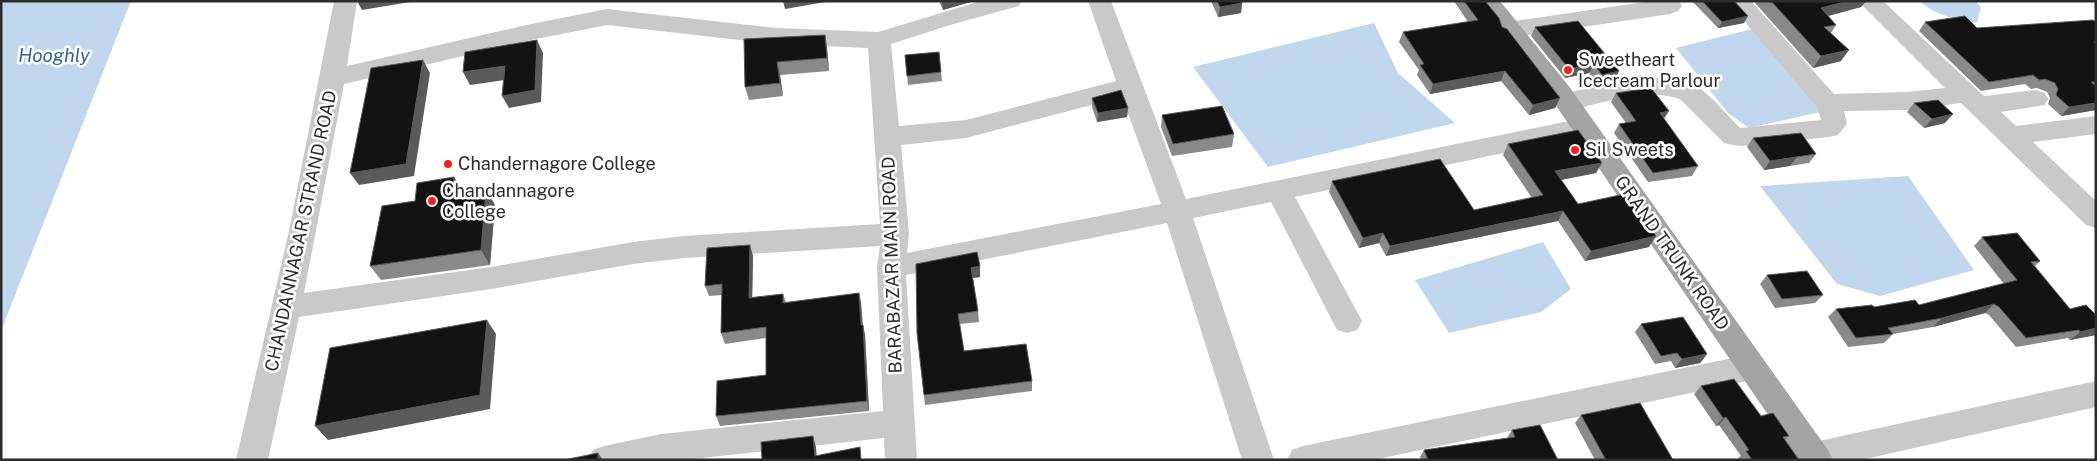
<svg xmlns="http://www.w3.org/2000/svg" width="2097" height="461" font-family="'Public Sans',sans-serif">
  <rect width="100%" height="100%" fill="#fff"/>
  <g fill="#c1d7ee">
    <polygon points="1,1 131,1 1,331"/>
    <path d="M1920,1H1975L1981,7L1977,23C1957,19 1935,16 1920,1Z"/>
    <polygon points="1374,23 1398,73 1455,123 1268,167 1193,67"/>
    <polygon points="1752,29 1825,111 1749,128 1728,113 1676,48"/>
    <polygon points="1908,176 1974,270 1880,296 1837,284 1760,186"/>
    <polygon points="1543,242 1571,289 1541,312 1449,333 1415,280"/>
  </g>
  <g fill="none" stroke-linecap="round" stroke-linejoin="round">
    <g fill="#c9c9c9" fill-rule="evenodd">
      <path d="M334,1H357L347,66L531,24L607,9L776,28L878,32L981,1H1022L1019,6L950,25L891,44L899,126L966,120L1116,81L1088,1H1111L1186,199L1584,118L1593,121L1597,127L1593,133L1584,136L1295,197L1362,321L1357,330L1347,333L1337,330L1271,202L1193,218L1274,460H1242L1167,223L906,275L917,460H885L884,438L684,460H588L593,450L604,446L661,434L883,411L877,267L880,246L684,258L633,264L491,289L299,317L268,460H236L289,231ZM607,25L776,44L868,48L880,224L684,236L633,242L491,267L304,293L344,84L531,40ZM1122,97L1161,204L907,253L909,234L901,145L966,138Z"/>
      <polygon points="1651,1 1679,1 1682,6 1678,11 1670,14 1508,38 1500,36 1496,30 1500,24 1508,22"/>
      <path d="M1727,1H1751L1834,94L1907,92L1945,88L1858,1H1883L1984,96L2036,90L2045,93L2048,99L2045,105L2001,112L2016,126L2096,116V134L2033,142L2096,201V228L2086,225L1961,103L1907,110L1844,111L1847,124L1838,135L1829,137L1741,146L1733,145L1724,143L1681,100C1650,86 1599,104 1567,111L1558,108L1554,102L1558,96L1567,93C1604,85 1664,66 1699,88C1713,97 1728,116 1740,128L1821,120L1817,107Z"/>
      <polygon points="1752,354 1763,358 1767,367 1763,376 1752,380 1373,460 1287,460 1292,450 1303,446"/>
      <polygon points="2096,381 2096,407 1861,460 1800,460 1798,456 1803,446 1814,442"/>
    </g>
    <polygon fill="#a4a4a4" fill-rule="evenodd" points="1476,1 1500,1 1568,85 1828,450 1833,460 1799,460 1550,97"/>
  </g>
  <g fill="#898989">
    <polygon points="939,1 974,1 943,10"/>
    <polygon points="1211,1 1241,1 1242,3 1241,13 1218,17"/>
    <polygon points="1454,1 1485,1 1502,27 1560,98 1555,108 1529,115 1501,81 1430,94 1417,75 1419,70 1399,42 1403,32 1468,22"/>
    <polygon points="1692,1 1734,1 1744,23 1718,28"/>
    <polygon points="1756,1 1866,1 1861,7 1828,16 1836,25 1831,33 1841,61 1813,68 1755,3"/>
    <polygon points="1925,22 1977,28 2096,22 2096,110 2061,116 2048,104 2050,98 2047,92 2037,88 2031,89 2025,84 1981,91 1919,31"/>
    <polygon points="1535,27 1619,71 1614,81 1597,84 1589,73 1565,78 1531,36"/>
    <polygon points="744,39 827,48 829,71 780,75 783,96 749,100 745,87"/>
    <polygon points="905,55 941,72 942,81 908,85"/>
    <polygon points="1616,93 1664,119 1698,166 1692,176 1648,182 1614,133 1619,124 1626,123 1611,102"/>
    <polygon points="1092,98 1128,108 1127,117 1097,122 1092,107"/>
    <polygon points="1914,103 1945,123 1924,128 1907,112"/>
    <polygon points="1162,115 1234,134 1232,147 1172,156 1161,127"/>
    <polygon points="1753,138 1816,154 1809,163 1764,170 1747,147"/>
    <polygon points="1508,144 1596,173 1561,180 1578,204 1649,247 1585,261 1558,221 1386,256 1379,243 1359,248 1329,192 1332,181 1474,210 1532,198 1503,155"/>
    <polygon points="454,177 463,192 463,193 486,190 495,205 490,265 381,280 370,266 415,201"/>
    <polygon points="1982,237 2040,261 2035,266 2070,309 2096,335 2070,340 2068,338 2016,347 1989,315 1985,313 1933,327 1893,334 1884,343 1848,347 1828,317 1836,309 1919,305 2004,284 1974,246"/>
    <polygon points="753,256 752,297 783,294 786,302 859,293 861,303 863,325 865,335 869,411 720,426 716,416 766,375 766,338 725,344 721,333 722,295 709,296 705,286"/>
    <polygon points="916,264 980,277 973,278 978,311 979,322 960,324 964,351 1032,381 1032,391 925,405 924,395"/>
    <polygon points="1767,275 1823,295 1815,303 1775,308 1760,284"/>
    <polygon points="1641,324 1707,354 1700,363 1675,368 1671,361 1655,364 1635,332"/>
    <polygon points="1701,386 1761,416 1789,436 1785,440 1799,460 1739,460 1738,458 1741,456 1719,425 1716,426 1694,394"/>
    <polygon points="1581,415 1673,460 1595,460 1575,423"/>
    <polygon points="1512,430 1558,460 1421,460 1420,457 1424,450 1507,438"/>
  </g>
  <g fill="#5a5a5a">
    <polygon points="357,1 416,1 362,10"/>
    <polygon points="783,1 831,1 785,9"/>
    <polygon points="942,1 974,1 943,10"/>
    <polygon points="1848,1 1866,1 1861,7 1813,20 1821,8"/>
    <polygon points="1242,3 1241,13 1218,17 1220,7"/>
    <polygon points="1748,16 1744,23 1718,28 1722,22"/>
    <polygon points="825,35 827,48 829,71 827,58"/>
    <polygon points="537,40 543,53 541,102 509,108 502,96"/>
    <polygon points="1849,50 1841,61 1813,68 1821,56"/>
    <polygon points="423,60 430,73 414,176 359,185 350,173"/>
    <polygon points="777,62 780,75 783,96 780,83"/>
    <polygon points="1594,64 1589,73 1565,78 1569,69"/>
    <polygon points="505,66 511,79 470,85 463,72"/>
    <polygon points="1505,71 1501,81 1430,94 1433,84"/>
    <polygon points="1619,71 1614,81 1597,84 1602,75"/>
    <polygon points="1560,98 1555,108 1529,115 1533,105"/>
    <polygon points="2096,103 2096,110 2061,116 2069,107"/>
    <polygon points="1128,108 1127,117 1097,122 1098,113"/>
    <polygon points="1669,111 1663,120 1660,113"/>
    <polygon points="1953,114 1945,123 1924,128 1932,119"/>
    <polygon points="1797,157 1790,166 1764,170 1770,161"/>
    <polygon points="1602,163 1596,173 1550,182 1555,171"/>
    <polygon points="454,177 463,192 461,210 452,195"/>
    <polygon points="486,190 495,205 490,265 481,250"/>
    <polygon points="1563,211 1558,221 1386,256 1390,246"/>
    <polygon points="1383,233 1379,243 1359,248 1363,238"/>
    <polygon points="1656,236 1649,247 1585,261 1591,251"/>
    <polygon points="750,245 753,256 752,308 749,298"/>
    <polygon points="980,266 980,277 972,278 971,268"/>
    <polygon points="859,293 861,303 863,336 861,325"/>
    <polygon points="1994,304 1985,313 1933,327 1942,318"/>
    <polygon points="487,320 496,334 490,409 328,440 315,426"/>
    <polygon points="863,325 865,335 869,411 867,401"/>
    <polygon points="2096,328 2096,335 2070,340 2080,332"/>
    <polygon points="1707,354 1700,363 1675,368 1682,359"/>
    <polygon points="1726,417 1719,425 1716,426 1723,418"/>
    <polygon points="813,436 816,447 817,460 815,456"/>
    <polygon points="598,453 603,460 598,460"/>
  </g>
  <g fill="#131313" stroke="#5a5a5a">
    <polygon points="1217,1 1241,1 1242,3 1220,7"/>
    <polygon points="1464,1 1485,1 1499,18 1502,27 1507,29 1560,98 1533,105 1505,71 1433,84 1420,65 1424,64 1403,32 1478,20"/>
    <polygon points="1702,1 1734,1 1748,16 1722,22"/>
    <polygon points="1771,1 1848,1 1821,8 1836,25 1824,27 1849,50 1821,56"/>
    <polygon points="1965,16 1977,28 2093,20 2096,22 2096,41 2094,42 2096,43 2096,82 2091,82 2096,86 2096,103 2069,107 2056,95 2058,89 2055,83 2045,79 2039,80 2033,75 1989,82 1925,22"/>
    <polygon points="1578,21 1619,71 1602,75 1594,64 1569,69 1535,27"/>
    <polygon points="825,35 827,58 777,62 780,83 745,87 744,39"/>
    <polygon points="537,40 535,90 502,96 505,66 463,72 465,52"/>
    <polygon points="939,52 941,72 907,76 905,55"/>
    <polygon points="423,60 406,164 350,173 371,68"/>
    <polygon points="1651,88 1669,111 1660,113 1698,166 1653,173 1619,124 1636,121 1616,93"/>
    <polygon points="1121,90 1128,108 1098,113 1092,98"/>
    <polygon points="1938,100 1953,114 1932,119 1914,103"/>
    <polygon points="1222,106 1234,134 1173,144 1162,115"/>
    <polygon points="1578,130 1602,163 1555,171 1578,204 1625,194 1656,236 1591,251 1563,211 1390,246 1383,233 1363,238 1332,181 1440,159 1474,210 1543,195 1508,144"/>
    <polygon points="1801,133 1816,154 1770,161 1753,138"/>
    <polygon points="454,177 452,195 486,190 481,250 370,266 382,206 415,201 417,183"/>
    <polygon points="2017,233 2040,261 2031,262 2070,309 2086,305 2096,315 2096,328 2080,332 2079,330 2026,338 1999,307 1994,304 1942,318 1888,328 1893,334 1856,338 1836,309 1872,305 1874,307 1915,300 1919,305 2017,280 1982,237"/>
    <polygon points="750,245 749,298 783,294 783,303 859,293 861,325 863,325 867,401 716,416 717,381 766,375 766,327 721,333 722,284 705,286 707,248"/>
    <polygon points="977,252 980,266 971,268 978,311 958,314 964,351 1026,344 1032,381 924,395 917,333 916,264"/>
    <polygon points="1807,271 1823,295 1782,299 1767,275"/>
    <polygon points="1683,317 1707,354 1682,359 1677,353 1661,356 1641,324"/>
    <polygon points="487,320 480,395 315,426 330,348"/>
    <polygon points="1734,379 1761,416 1773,413 1789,436 1783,437 1799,460 1752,460 1746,451 1749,450 1726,417 1723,418 1701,386"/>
    <polygon points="1640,403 1673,460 1606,460 1581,415"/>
    <polygon points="1540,425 1558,460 1428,460 1424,450 1515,437 1512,430"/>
    <polygon points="813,436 815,456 860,447 861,460 762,460 761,442"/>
    <polygon points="598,453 598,460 564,460"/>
  </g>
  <g fill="#f5221b" stroke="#fff" stroke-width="2">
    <circle cx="1568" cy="70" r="5"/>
    <circle cx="1575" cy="150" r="5"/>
    <circle cx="448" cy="164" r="5"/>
    <circle cx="432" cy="201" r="5"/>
  </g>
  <g text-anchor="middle" stroke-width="5" stroke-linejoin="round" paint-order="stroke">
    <g font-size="18" fill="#2c2c2c" stroke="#fff" text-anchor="start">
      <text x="1578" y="66">Sweetheart<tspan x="1578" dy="21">Icecream Parlour</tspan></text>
      <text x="1585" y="156">Sil Sweets</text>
      <text x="458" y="170">Chandernagore College</text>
      <text x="442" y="197">Chandannagore<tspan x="442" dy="21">College</tspan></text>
    </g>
    <g font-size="18" fill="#2c2c2c" stroke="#fff">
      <text transform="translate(301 231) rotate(-78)" y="6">CHANDANNAGAR STRAND ROAD</text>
      <text transform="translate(1672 253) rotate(55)" y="6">GRAND TRUNK ROAD</text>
      <text transform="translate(892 265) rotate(-92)" y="6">BARABAZAR MAIN ROAD</text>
    </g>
    <g font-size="19" font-style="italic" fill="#336494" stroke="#fff">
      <text x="54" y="62">Hooghly</text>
    </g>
  </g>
  <rect width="2097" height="461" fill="none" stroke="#2c2c2c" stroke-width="5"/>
</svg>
